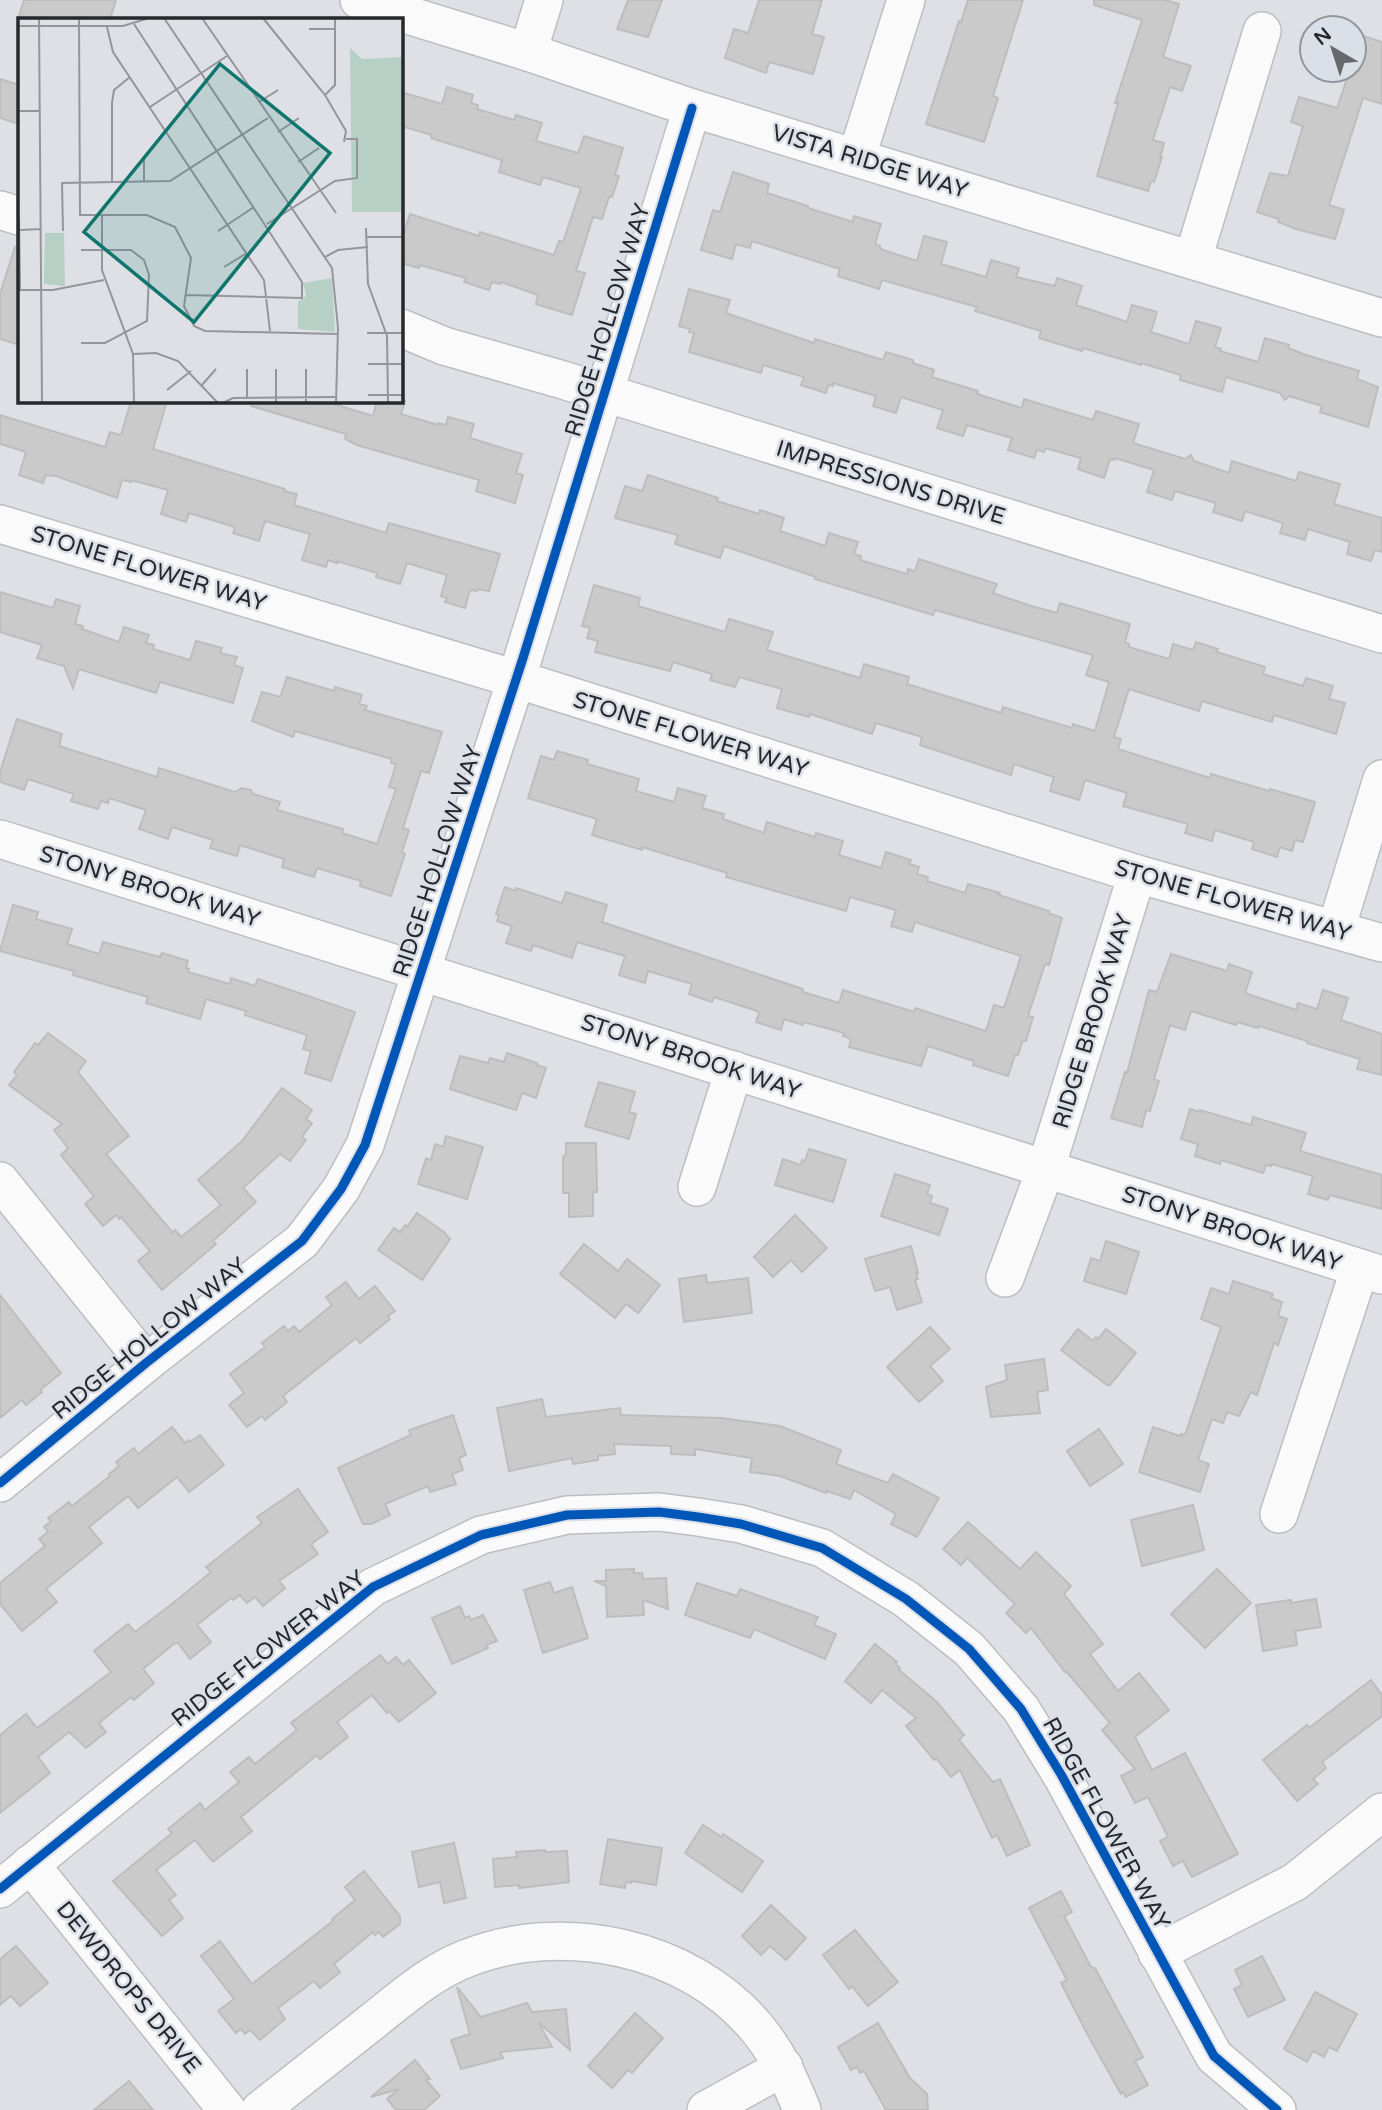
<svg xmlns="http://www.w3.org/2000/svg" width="1382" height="2110" font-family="'Varela Round',sans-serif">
  <rect width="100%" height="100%" fill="#dee0e5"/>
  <g fill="#cbcacb" stroke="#bebdbe" stroke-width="2">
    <polygon points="24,0 116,0 110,19 30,19 19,16"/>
    <polygon points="628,0 662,0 648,37 617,29"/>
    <polygon points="759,0 822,0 812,34 824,37 813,74 769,62 766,73 725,58 734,29 748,33"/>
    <polygon points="968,0 1023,0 993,96 998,98 984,142 926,124 959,21 961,22"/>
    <polygon points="1094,0 1165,0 1179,4 1163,57 1191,66 1182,91 1170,87 1153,140 1164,143 1160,157 1162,157 1154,182 1151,181 1148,191 1097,176 1118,103 1115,103 1142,20 1094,5"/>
    <polygon points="1354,33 1382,42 1382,104 1363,98 1329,205 1344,210 1335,239 1296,229 1278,222 1279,219 1257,212 1270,173 1288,176 1303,126 1291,122 1299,97 1337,108 1350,70 1354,70"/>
    <polygon points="0,79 19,85 19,124 0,118"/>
    <polygon points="447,87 473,95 471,103 478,105 477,109 514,120 516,115 542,123 536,141 578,153 584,136 623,148 615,175 619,176 612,197 609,197 602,219 593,217 576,271 585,273 572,315 536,304 538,295 501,282 500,284 492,282 489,290 464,282 466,278 420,265 419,268 401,263 401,242 410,214 479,236 480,232 554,255 559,241 563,242 581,188 543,177 540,185 499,172 502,160 431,138 432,135 401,126 401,92 442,104"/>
    <polygon points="733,172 769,184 767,193 808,206 808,208 853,222 854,216 881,224 875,244 880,246 880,249 917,261 924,236 947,242 941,264 986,277 991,260 1019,268 1016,277 1055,286 1057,278 1082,286 1076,305 1127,322 1132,305 1157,312 1151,332 1189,344 1196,321 1221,328 1215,347 1221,349 1220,351 1258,362 1265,338 1289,345 1288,348 1306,355 1359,371 1357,379 1378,387 1368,427 1320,412 1322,406 1289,396 1285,400 1280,393 1226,377 1222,392 1180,380 1181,375 1141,363 1141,365 1083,348 1082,351 1039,338 1041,331 975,311 977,307 882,280 879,289 838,276 840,269 752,241 750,248 736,244 732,259 701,250 713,210 720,212"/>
    <polygon points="15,247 19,248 19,345 0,339 0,294"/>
    <polygon points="689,289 730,300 726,313 814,343 815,339 883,360 886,352 913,360 913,363 934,370 932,377 978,391 977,394 1022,408 1024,399 1093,420 1096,411 1139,424 1133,443 1185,459 1191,455 1194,461 1229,473 1232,461 1296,481 1299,472 1340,484 1334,504 1382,518 1382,552 1375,550 1371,561 1347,554 1350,542 1308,529 1305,540 1280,533 1283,523 1245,511 1242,521 1213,512 1216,503 1175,491 1172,500 1147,492 1154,470 1115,458 1114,460 1110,459 1104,478 1078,469 1081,458 1045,448 1044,452 1037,450 1034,458 1008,450 1012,438 967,425 963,436 937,428 943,410 901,397 896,413 873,406 876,396 833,383 833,386 828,385 826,393 801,385 804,377 763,365 761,373 689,352 694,333 689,332 690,329 679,326"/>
    <polygon points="131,401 167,401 153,449 285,489 284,491 297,494 294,505 386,533 389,523 500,554 489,591 478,589 477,591 470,590 465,608 445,602 447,598 441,596 447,575 407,563 400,584 376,577 377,573 337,561 337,563 328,560 326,567 302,560 310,534 265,521 259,541 233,533 235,527 189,513 186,522 161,514 168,490 131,480 131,482 122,480 117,498 56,476 46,475 43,483 19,475 26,452 0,444 0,415 105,447 110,432 121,435"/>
    <polygon points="252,401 324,401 373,416 377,401 405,401 401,414 438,425 438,423 446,425 448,417 474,424 470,438 522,454 516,473 523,475 515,503 476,491 479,480 357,445 345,439 346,434 251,406"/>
    <polygon points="648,475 718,498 717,501 759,514 760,510 784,518 780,531 825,546 829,533 858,542 854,554 861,556 860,560 907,574 908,569 915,571 919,559 997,584 993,593 1028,605 1057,613 1060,603 1130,624 1125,642 1129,644 1129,647 1169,659 1173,644 1193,650 1196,642 1218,649 1217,652 1265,667 1263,674 1303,686 1306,678 1333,686 1329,699 1345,703 1336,734 1274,715 1272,722 1202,701 1199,711 1129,689 1114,737 1121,739 1118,749 1210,778 1211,774 1269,791 1270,789 1315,802 1303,842 1295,840 1292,851 1280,847 1277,857 1252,849 1254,842 1215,830 1212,841 1185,833 1188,824 1123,806 1127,793 1085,780 1079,800 1050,791 1054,777 1014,764 1011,775 920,745 922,737 876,723 872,734 810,714 809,717 777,708 782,689 739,677 735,687 710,680 712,674 673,662 670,671 595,652 598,641 587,638 590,628 582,626 594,585 640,598 638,606 725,632 729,619 773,632 767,650 860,678 864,664 909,677 907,684 1001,713 1003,707 1072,728 1073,724 1095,731 1109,682 1086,675 1093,655 935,610 933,615 815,579 816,577 724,546 720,558 675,544 678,535 615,518 625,486 642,491"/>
    <polygon points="0,592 53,608 56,599 80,606 75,624 83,626 82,629 119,642 124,627 149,635 146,643 154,645 153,649 190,660 196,641 222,648 220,653 237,657 234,665 243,668 233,703 160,682 156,693 79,669 73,688 64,666 37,658 42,645 0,632"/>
    <polygon points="287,677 334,691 335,687 362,695 359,704 367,706 365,710 442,732 429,773 421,771 403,828 409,830 402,852 405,854 391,896 360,886 361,881 317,868 314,877 282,867 284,859 240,845 237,856 210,848 213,840 172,827 168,839 139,829 146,810 109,798 108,803 101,801 98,809 71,801 74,794 28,779 24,790 0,782 0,772 17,719 62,734 59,746 157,777 159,768 235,792 242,788 251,790 253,794 280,802 277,810 343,829 342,833 377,844 396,789 389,787 396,764 391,763 392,759 295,731 293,737 252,721 262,692 280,697"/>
    <polygon points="557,751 588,760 587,764 639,779 636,791 674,802 678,788 706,796 702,808 724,814 723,819 764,833 767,822 815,837 816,833 843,841 839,855 881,868 886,852 911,860 909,864 919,867 917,874 928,877 927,881 965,893 968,884 1000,893 999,895 1049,911 1048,913 1062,918 1049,965 1045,964 1028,1016 1033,1017 1026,1041 1023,1040 1018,1055 1015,1055 1008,1076 973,1065 974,1061 928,1046 921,1066 849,1047 851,1039 843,1036 844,1033 804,1022 803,1025 784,1019 781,1030 756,1022 759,1013 757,1011 714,997 712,1002 689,994 692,984 648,971 645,983 619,975 625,956 577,942 572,958 533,945 531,951 506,943 512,926 497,921 499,915 496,914 505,887 515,891 516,888 562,903 566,892 607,905 602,922 803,989 803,992 839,1003 843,990 914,1012 915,1008 986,1031 994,1005 1004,1008 1021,956 915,922 912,932 891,926 896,910 850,897 846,911 726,877 727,873 642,847 642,850 592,835 597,819 528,798 541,756 554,760"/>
    <polygon points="13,905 38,912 36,919 72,929 67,944 99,954 103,942 160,957 162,953 188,961 186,968 189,969 188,972 230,984 231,978 255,986 258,979 355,1012 331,1081 305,1073 311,1051 303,1049 307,1035 245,1015 246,1011 206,999 200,1019 146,1003 148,997 73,975 74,971 0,951"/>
    <polygon points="1171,954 1227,971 1229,964 1252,972 1245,993 1296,1010 1298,1003 1317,1009 1323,990 1348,998 1341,1020 1382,1034 1382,1075 1357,1069 1360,1059 1307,1043 1307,1041 1259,1026 1258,1028 1237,1022 1236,1025 1191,1011 1185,1030 1170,1025 1154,1079 1159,1081 1150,1111 1146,1110 1142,1127 1111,1118 1125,1072 1127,1073 1149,990 1157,992"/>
    <polygon points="48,1033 86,1061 78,1072 129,1136 106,1154 173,1233 175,1230 181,1237 221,1205 198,1180 242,1141 282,1088 312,1110 306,1119 312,1123 302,1137 306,1140 290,1161 280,1154 243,1188 256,1202 213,1241 216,1244 162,1290 138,1261 150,1251 121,1217 119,1219 116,1215 103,1226 85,1204 94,1196 61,1155 68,1148 54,1130 62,1124 9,1085 17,1075 14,1072 35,1043 38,1045"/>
    <polygon points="507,1053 537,1063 536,1065 546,1068 536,1098 522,1093 516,1110 450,1089 460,1056 488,1063 490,1058 504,1062"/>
    <polygon points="599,1082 635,1092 629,1112 636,1114 629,1139 585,1126"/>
    <polygon points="1190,1109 1200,1112 1200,1110 1251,1125 1253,1117 1306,1133 1300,1151 1382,1175 1382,1209 1330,1195 1328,1200 1308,1194 1313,1176 1272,1164 1271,1166 1266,1165 1263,1173 1221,1160 1220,1164 1195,1156 1198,1144 1181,1139"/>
    <polygon points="446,1136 483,1147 467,1199 418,1184 426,1158 431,1160 435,1144 443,1147"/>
    <polygon points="566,1143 596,1143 597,1192 593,1192 593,1216 569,1217 569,1193 563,1193 563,1157 566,1154"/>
    <polygon points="809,1149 846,1160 833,1202 775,1185 783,1159 801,1165 802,1160 805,1161"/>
    <polygon points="895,1174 930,1185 927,1194 932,1196 930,1203 948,1209 939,1235 881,1216"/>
    <polygon points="417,1213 444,1232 450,1239 422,1280 378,1250 394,1228 400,1232 405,1225 407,1227"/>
    <polygon points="795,1215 827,1248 802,1272 791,1260 773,1277 754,1257"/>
    <polygon points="1106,1241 1139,1252 1126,1294 1084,1281 1091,1258 1100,1261"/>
    <polygon points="584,1244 618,1271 627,1259 660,1285 638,1313 626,1304 615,1318 560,1274"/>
    <polygon points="911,1246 918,1273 916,1273 918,1279 915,1280 922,1302 897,1310 890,1287 875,1291 865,1259"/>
    <polygon points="706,1275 707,1283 748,1278 752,1313 684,1322 679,1279"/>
    <polygon points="1233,1281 1273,1294 1271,1298 1282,1302 1278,1316 1287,1319 1278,1345 1274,1343 1257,1395 1251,1392 1239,1416 1227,1412 1223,1423 1212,1419 1198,1460 1209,1464 1200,1492 1139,1472 1153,1427 1180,1436 1181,1434 1185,1435 1221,1327 1201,1319 1211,1288 1229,1294"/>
    <polygon points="346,1282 359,1299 375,1286 395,1311 388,1316 390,1319 360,1343 356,1338 283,1396 287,1402 265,1420 262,1416 247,1427 229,1405 244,1393 230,1374 265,1347 262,1343 284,1326 288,1331 294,1326 299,1332 332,1305 326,1297"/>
    <polygon points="0,1295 61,1373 40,1390 42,1392 26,1405 22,1400 0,1418"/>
    <polygon points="930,1327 950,1349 930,1366 943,1381 919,1402 887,1367"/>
    <polygon points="1078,1329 1093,1341 1096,1337 1098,1339 1106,1329 1136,1353 1110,1385 1107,1385 1061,1350"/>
    <polygon points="1044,1359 1048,1390 1037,1392 1040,1413 991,1417 986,1387 1007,1380 1005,1365"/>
    <polygon points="542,1399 546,1417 620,1408 621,1415 721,1418 780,1426 841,1450 836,1464 888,1483 893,1474 939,1498 917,1537 891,1524 896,1514 854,1490 850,1499 827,1491 826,1493 780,1476 750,1472 752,1458 695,1449 695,1455 671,1454 671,1446 614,1444 615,1454 598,1456 598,1460 573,1464 572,1458 509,1471 497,1408"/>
    <polygon points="453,1415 466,1455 459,1458 463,1470 452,1474 456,1484 430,1492 428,1486 385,1504 390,1515 371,1524 363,1524 338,1468 411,1435 409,1430"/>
    <polygon points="172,1427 185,1443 189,1440 190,1442 200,1435 224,1465 189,1492 177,1477 138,1508 128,1496 89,1527 102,1543 46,1589 57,1602 22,1631 0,1604 0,1583 45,1546 39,1539 48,1532 44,1527 51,1521 48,1518 69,1502 72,1506 110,1476 109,1474 119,1466 116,1462 134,1448 138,1454"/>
    <polygon points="1099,1429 1123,1464 1090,1486 1067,1451"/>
    <polygon points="298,1489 328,1532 311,1544 318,1554 279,1581 285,1588 263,1606 255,1597 247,1603 240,1595 233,1600 231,1598 197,1625 211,1642 190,1659 178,1643 175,1643 143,1669 154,1683 134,1700 131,1697 99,1723 106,1732 86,1748 69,1732 38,1757 50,1773 0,1813 0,1735 26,1714 37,1728 111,1672 94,1651 128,1624 135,1632 177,1600 211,1572 206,1567 262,1523 257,1517"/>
    <polygon points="1193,1505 1204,1550 1142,1566 1131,1520"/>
    <polygon points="968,1522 1020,1569 1036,1552 1071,1586 1064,1594 1103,1644 1090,1654 1118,1691 1139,1673 1169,1710 1135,1737 1152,1770 1185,1753 1238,1854 1192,1877 1183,1861 1173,1866 1160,1841 1168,1837 1148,1797 1135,1803 1121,1776 1135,1769 1102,1730 1110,1723 1066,1671 1065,1672 1031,1628 1026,1633 1006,1613 1015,1604 967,1558 961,1565 943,1549"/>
    <polygon points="634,1569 634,1573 642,1573 643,1579 666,1578 668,1609 643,1600 644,1615 607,1617 606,1586 594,1581 606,1581 606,1570"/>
    <polygon points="1217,1569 1251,1603 1205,1648 1171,1614"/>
    <polygon points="550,1582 554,1593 572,1587 588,1638 543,1653 524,1590"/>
    <polygon points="697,1583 737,1596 740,1589 818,1617 814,1625 836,1634 825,1659 754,1629 750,1638 685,1615"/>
    <polygon points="1316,1599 1321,1627 1295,1631 1297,1645 1263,1651 1256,1605 1291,1600 1291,1603"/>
    <polygon points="460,1606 465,1618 469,1616 471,1620 483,1615 497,1641 486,1645 488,1648 452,1664 432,1618"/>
    <polygon points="875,1644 897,1662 895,1664 900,1668 899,1670 937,1702 964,1735 959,1740 993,1782 1000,1779 1030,1845 1007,1856 997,1835 992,1838 960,1770 951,1777 936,1758 934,1760 906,1726 916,1718 882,1690 871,1703 845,1681"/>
    <polygon points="380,1655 388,1664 396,1657 403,1665 409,1660 436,1693 399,1722 389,1711 387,1713 372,1695 337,1722 348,1737 320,1759 317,1755 241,1817 252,1831 214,1861 212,1861 195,1840 156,1870 176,1895 169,1900 183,1918 162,1936 113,1881 172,1833 168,1829 179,1820 200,1803 205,1810 239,1782 230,1772 249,1757 255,1764 297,1730 291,1723"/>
    <polygon points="1371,1680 1382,1695 1382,1716 1322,1762 1326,1768 1313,1779 1318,1784 1297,1801 1263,1760 1307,1725 1309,1728"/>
    <polygon points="703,1825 722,1837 723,1834 763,1861 742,1892 685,1853"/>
    <polygon points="608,1839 662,1848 656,1885 631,1881 631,1883 626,1882 625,1888 600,1884"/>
    <polygon points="454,1843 466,1898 444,1903 440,1882 419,1887 412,1852"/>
    <polygon points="545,1850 545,1852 567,1851 569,1882 519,1888 519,1885 495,1887 493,1859 517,1857 516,1852"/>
    <polygon points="364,1871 400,1916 400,1924 383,1937 379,1932 375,1935 373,1932 334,1964 340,1972 320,1988 314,1981 278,2008 285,2019 260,2040 250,2030 245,2034 241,2029 236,2033 218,2011 234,1999 201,1956 220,1941 252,1984 333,1921 332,1919 355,1900 345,1887"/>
    <polygon points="1061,1891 1072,1912 1064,1916 1091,1967 1095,1968 1143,2057 1135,2061 1148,2085 1126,2097 1123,2092 1121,2094 1090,2039 1061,1983 1067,1980 1029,1908"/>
    <polygon points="771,1905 806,1938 786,1960 770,1946 761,1955 742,1936"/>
    <polygon points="855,1930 898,1982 868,2006 852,1986 849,1989 823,1955"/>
    <polygon points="16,1946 48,1983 20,2006 11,1996 0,2005 0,1959"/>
    <polygon points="1262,1956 1285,2000 1248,2017 1234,1989 1242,1985 1235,1970"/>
    <polygon points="457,1987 481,2017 527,2003 532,2012 566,2009 570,2050 538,2022 552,2047 500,2052 503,2058 461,2069 451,2040 470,2034"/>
    <polygon points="1315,1992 1357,2014 1337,2051 1329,2047 1324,2057 1313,2051 1307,2062 1284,2049"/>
    <polygon points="635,2013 663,2038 632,2073 628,2070 612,2088 588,2066"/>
    <polygon points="878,2023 910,2078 927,2094 928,2110 886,2110 864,2071 860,2073 857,2067 851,2070 838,2047"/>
    <polygon points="415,2060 430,2079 426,2080 440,2096 424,2110 396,2110 387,2099 399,2089 371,2097"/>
    <polygon points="129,2081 153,2110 94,2110"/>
  </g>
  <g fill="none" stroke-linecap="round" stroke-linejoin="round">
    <defs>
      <g id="minor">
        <polyline points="359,0 528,52 692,108 1382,318"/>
        <polyline points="528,52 544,0"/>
        <polyline points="857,156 906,0"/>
        <polyline points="0,210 19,216"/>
        <polyline points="1193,259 1262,31"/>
        <polyline points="401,328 444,346 563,380 1382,634"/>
        <polyline points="0,524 516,679 1137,874 1382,943"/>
        <polyline points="0,839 1382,1275"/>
        <polyline points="1336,929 1382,779"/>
        <polyline points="0,1181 146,1363"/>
        <polyline points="697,1187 734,1070"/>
        <polyline points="1005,1278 1046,1168 1137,874"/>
        <polyline points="0,1483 146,1363 302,1241 341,1189 365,1145 523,658 692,108"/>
        <polyline points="1279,1514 1360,1268"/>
        <polyline points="30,1864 227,2110"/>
        <polyline points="0,1889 373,1587 481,1535 567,1515 659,1512 698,1517 741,1524 822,1548 906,1599 969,1649 1021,1709 1062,1776 1214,2056 1277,2110"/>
        <polyline points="1157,1953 1295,1882 1382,1812"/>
        <path d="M260,2110C298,2080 335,2051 373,2021C402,1998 430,1973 465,1959C561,1920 688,1946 756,2027C777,2052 790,2080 802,2110"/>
        <polyline points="706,2110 784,2067"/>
      </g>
    </defs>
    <use href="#minor" stroke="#bcbec1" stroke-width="40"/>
    <use href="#minor" stroke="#fafafb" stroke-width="37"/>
    <defs>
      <g id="cycleway">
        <polyline points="0,1483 146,1363 302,1241 341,1189 365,1145 523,658 692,108"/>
        <polyline points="0,1889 373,1587 481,1535 567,1515 659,1512 698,1517 741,1524 822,1548 906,1599 969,1649 1021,1709 1062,1776 1214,2056 1277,2110"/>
      </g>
    </defs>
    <use href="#cycleway" stroke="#dbdfe8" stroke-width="13"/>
    <use href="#cycleway" stroke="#0057b8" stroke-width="9"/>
  </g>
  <g text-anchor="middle" stroke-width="5" stroke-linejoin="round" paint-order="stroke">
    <g font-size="23" fill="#26282b" stroke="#dbdfe8">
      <text transform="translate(870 161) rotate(17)" y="8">VISTA RIDGE WAY</text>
      <text transform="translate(607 320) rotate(-73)" y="8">RIDGE HOLLOW WAY</text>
      <text transform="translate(891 482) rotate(17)" y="8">IMPRESSIONS DRIVE</text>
      <text transform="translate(149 568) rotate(17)" y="8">STONE FLOWER WAY</text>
      <text transform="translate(691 734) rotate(17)" y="8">STONE FLOWER WAY</text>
      <text transform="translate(437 861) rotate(-72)" y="8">RIDGE HOLLOW WAY</text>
      <text transform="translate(150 886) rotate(17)" y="8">STONY BROOK WAY</text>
      <text transform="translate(1233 900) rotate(16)" y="8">STONE FLOWER WAY</text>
      <text transform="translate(1092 1021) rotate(-73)" y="8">RIDGE BROOK WAY</text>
      <text transform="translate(691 1056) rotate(18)" y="8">STONY BROOK WAY</text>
      <text transform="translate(1232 1228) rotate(18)" y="8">STONY BROOK WAY</text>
      <text transform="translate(149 1338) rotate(-39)" y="8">RIDGE HOLLOW WAY</text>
      <text transform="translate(268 1648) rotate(-38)" y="8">RIDGE FLOWER WAY</text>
      <text transform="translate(1107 1823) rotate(61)" y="8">RIDGE FLOWER WAY</text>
      <text transform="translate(129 1987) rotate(51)" y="8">DEWDROPS DRIVE</text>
    </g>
  </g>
  <g transform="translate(18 18)">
    <rect width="385" height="385" fill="#dee0e5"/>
    <path d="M332,30L344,41L385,39V194H334ZM27,215H46L47,268L26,266ZM314,260L317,314L280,311V284L288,278L285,265Z" fill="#b6d0c5"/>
    <path fill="none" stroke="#94969b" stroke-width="2" d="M21,0L24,385M61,0L62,197H129L157,209L173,240L166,288L176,308L187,313L319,316M146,0L314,250L320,310L318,385M184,0L318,195M245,0L307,77L328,113L326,124M116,6L284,264V280L168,277M0,8H105L131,0M89,9L95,34L246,262L252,313M291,11H317M307,77L317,67V0M241,84L260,72M132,89L209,38M0,93H22M260,114L281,100M280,144L301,130M126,164V138M94,165V85L96,72L112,59M84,197V252L115,336L116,385M1,199L2,272M249,206L317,163L339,160V121H328M348,210L350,266L369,318L370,385M2,212L23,211M45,213L44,165L152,163L250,100M200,213L236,189M349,219H385M63,232H113L126,242L131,257L129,303L87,325H63M307,239L320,232L350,229M206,249L229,235M0,272H35L86,262M349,315H385M115,336L138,335L160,343L200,385M350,346H385M229,351V379M184,367L198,351M149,372L173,353M350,377H385M205,385L215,380L317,379M258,385V351M288,385V351"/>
    <path fill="#0f766e" fill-opacity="0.15" stroke="#0f766e" stroke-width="3.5" d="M202,46L312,135L176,304L66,214Z"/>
    <rect width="385" height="385" fill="none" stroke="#26282b" stroke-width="3.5"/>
  </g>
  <g transform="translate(1333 49) rotate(321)"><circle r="33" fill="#dbdfe8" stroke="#93969c" stroke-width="2"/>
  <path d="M0-5L12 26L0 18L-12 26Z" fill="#66686c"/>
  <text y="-10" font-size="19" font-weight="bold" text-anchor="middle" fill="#26282b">N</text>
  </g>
</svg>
